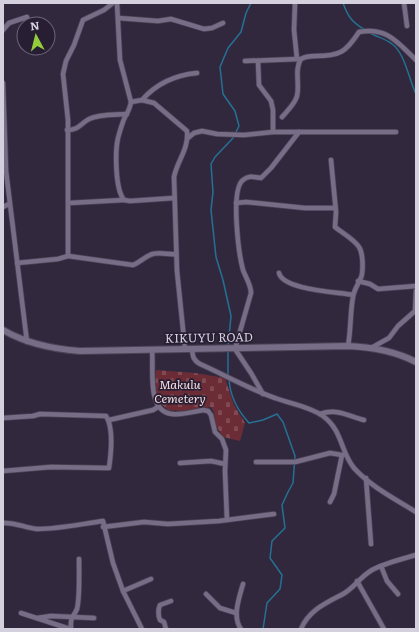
<svg xmlns="http://www.w3.org/2000/svg" width="419" height="632" font-family="Literata,serif">
  <defs>
    <pattern id="cemetery-stones" width="16" height="16" patternUnits="userSpaceOnUse"><rect width="16" height="16" fill="#6c2c36"/><path d="M2 7V4a2 2 0 0 1 4 0v3zM10 15v-3a2 2 0 0 1 4 0v3z" fill="#804a53"/></pattern>
  </defs>
  <rect width="100%" height="100%" fill="#31283e"/>
  <polygon fill="url(#cemetery-stones)" points="156,370 195,373 225,378 234,405 245,423 240,441 223,437 215,424 214,412 211,407 182,411 168,410 157,400 155,383"/>
  <g fill="none" stroke-linecap="round" stroke-linejoin="round">
    <g stroke="#257194" stroke-width="1.5">
      <path d="M343,3C348,17 352,22 365,30"/>
      <path d="M370,33C377,37 386,39 392,44C405,53 409,80 416,94"/>
      <polyline points="228,347 231,316 223,280 216,257 211,210 213,192 211,164 215,157 233,138 239,126 235,111 223,94 220,67 228,48 241,32 246,13 251,3"/>
      <polyline points="228,351 228,375"/>
      <path d="M229,379C230,396 238,411 249,423L263,420L277,414L283,422L295,456L293,483L288,492L282,505L285,528L272,541L270,558L282,575L280,589L267,603L263,629"/>
    </g>
    <defs>
      <g id="minor">
        <path d="M117,3L120,60L131,102C130,108 128,112 125,117C122,123 120,131 118,138C115,151 115,189 124,200L130,201L174,198"/>
        <polyline points="295,3 294,30 297,59"/>
        <polyline points="404,3 407,26"/>
        <polyline points="118,18 158,21 171,19 204,29 212,28 223,23"/>
        <polyline points="3,30 9,23 27,17"/>
        <polyline points="245,61 299,59"/>
        <polyline points="258,61 259,85 271,101 273,110 273,132"/>
        <polyline points="3,83 6,171 27,342"/>
        <path d="M142,100C157,83 175,75 197,73"/>
        <path d="M131,102L142,100L154,103L187,131C189,149 177,161 174,177L177,271L185,349"/>
        <path d="M282,117C287,111 295,104 297,96C300,85 294,69 301,59C306,56 311,56 316,56C340,56 346,52 359,32C387,27 397,42 416,60"/>
        <path d="M67,130C79,130 80,124 89,119C99,114 115,115 127,114"/>
        <polyline points="188,138 194,133 202,131 217,134 244,135 273,132 396,132"/>
        <path d="M331,160L336,212L335,227C341,232 355,240 359,247C363,253 363,267 362,274C361,281 354,288 353,297C350,313 351,330 348,346"/>
        <polyline points="69,203 124,200"/>
        <polyline points="236,203 246,202 305,208 335,208"/>
        <polyline points="3,207 9,204"/>
        <polyline points="68,256 68,120 63,74 66,61 74,45 83,20 104,10 113,3"/>
        <path d="M17,263L58,259L68,256L133,265C139,263 143,258 150,255C158,251 168,255 176,254"/>
        <path d="M279,273C283,290 338,292 353,295"/>
        <polyline points="358,281 370,284 378,289 416,286"/>
        <polyline points="371,348 389,338 398,326 415,311 416,291"/>
        <path d="M192,349C193,357 193,360 200,364C225,375 249,389 275,398C291,404 309,406 323,416C343,431 340,451 354,468C370,486 395,499 416,512"/>
        <path d="M152,350C154,369 146,411 172,414C182,415 193,412 203,410L208,411L211,415L215,432L222,439L226,450L225,471L227,520"/>
        <path d="M263,394L251,373L235,349L251,293C251,285 246,278 243,270C239,255 230,190 243,180C249,175 254,177 261,178L271,168L299,132"/>
        <path d="M320,414C338,408 348,416 364,420"/>
        <path d="M3,418L33,416L40,414L106,416C114,428 111,454 109,468L51,467L3,471"/>
        <polyline points="109,420 153,410 158,407"/>
        <polyline points="256,462 295,462 330,453 342,455"/>
        <polyline points="180,463 211,461 225,464"/>
        <polyline points="366,478 371,544"/>
        <polyline points="330,502 334,494 342,455 343,455"/>
        <path d="M3,523C15,522 25,528 37,529C58,529 81,524 103,521L113,563L123,591L142,629"/>
        <polyline points="103,527 144,522 168,524 219,521 274,514"/>
        <polyline points="381,566 387,581 398,594"/>
        <polyline points="357,581 384,629"/>
        <polyline points="123,591 151,579"/>
        <polyline points="206,594 220,608 236,613"/>
        <polyline points="21,613 70,629"/>
        <polyline points="37,618 51,616 94,618"/>
        <path d="M71,629C70,617 73,618 77,609C80,597 79,571 79,559"/>
        <path d="M166,629L164,622L160,620C158,616 158,609 160,605L171,601"/>
        <path d="M241,629C232,617 239,598 243,584"/>
        <path d="M301,629C309,610 326,603 343,594C354,588 360,577 372,570C385,563 402,559 416,555"/>
      </g>
      <path id="secondary" d="M3,330C27,344 53,349 80,351L348,346C371,347 395,351 416,362"/>
    </defs>
    <use href="#minor" stroke="#4a4355" stroke-width="6"/>
    <use href="#secondary" stroke="#4a4355" stroke-width="8"/>
    <use href="#minor" stroke="#776d87" stroke-width="4.5"/>
    <use href="#secondary" stroke="#776d87" stroke-width="6"/>
  </g>
  <g text-anchor="middle" stroke-width="3.5" stroke-linejoin="round" paint-order="stroke">
    <g font-size="12" fill="#d5d0de" stroke="#271e34">
      <text transform="translate(209 338) rotate(-1)" y="4">KIKUYU ROAD</text>
    </g>
    <g font-size="12" font-style="italic" fill="#f4dbdc" stroke="#271e34">
      <text x="180" y="389">Makulu<tspan x="180" dy="14">Cemetery</tspan></text>
    </g>
  </g>
  <rect width="419" height="632" fill="none" stroke="#d5d0de" stroke-width="8"/>
  <g transform="translate(36 36) rotate(353)"><circle r="19" fill="#271e34" stroke="#6d6578"/>
  <path d="M0-3L7 15L0 10L-7 15Z" fill="#95cc3b"/>
  <text y="-6" font-size="11" font-weight="bold" text-anchor="middle" fill="#d5d0de">N</text>
  </g>
</svg>
